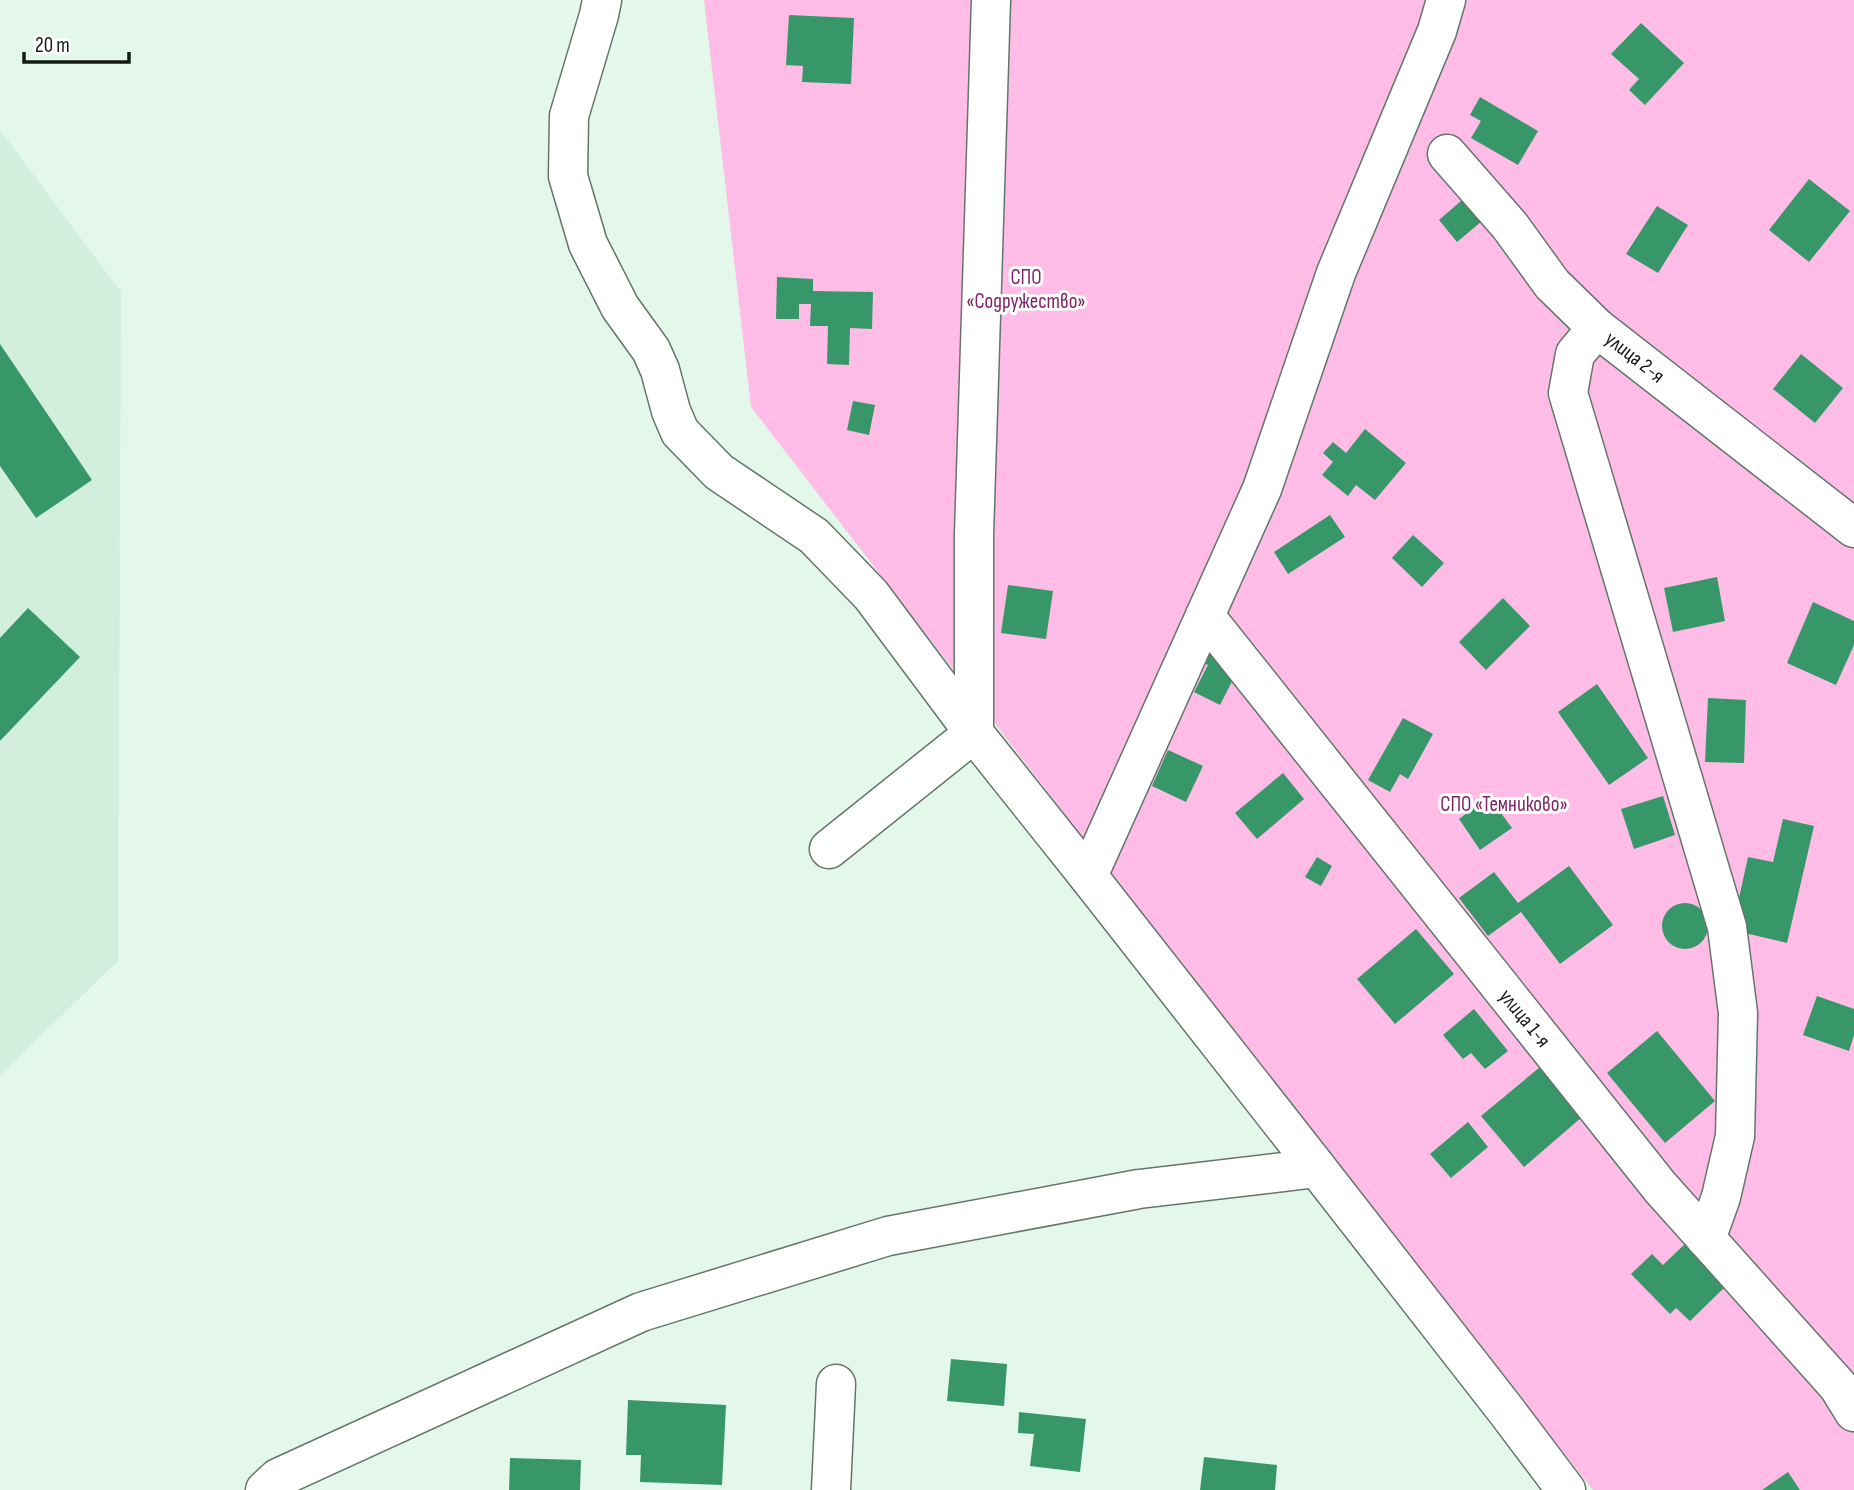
<svg xmlns="http://www.w3.org/2000/svg" width="1854" height="1490" font-family="'Sofia Sans Condensed',sans-serif">
  <rect width="100%" height="100%" fill="#e3f8eb"/>
  <polygon fill="#d2efdd" points="0,130 121,292 118,961 0,1075"/>
  <polygon fill="#febce6" points="704,0 1854,0 1854,1490 1593,1490 1097,856 751,407"/>
  <g fill="#379768">
    <polygon points="789,15 854,18 851,84 802,82 803,66 786,65"/>
    <polygon points="1641,23 1684,63 1645,105 1629,90 1639,79 1611,54"/>
    <polygon points="1480,97 1538,131 1518,165 1471,138 1481,121 1470,115"/>
    <polygon points="1809,179 1850,211 1809,262 1769,230"/>
    <polygon points="1469,194 1488,216 1457,242 1439,220"/>
    <polygon points="1657,206 1688,225 1658,273 1626,254"/>
    <polygon points="777,277 813,279 813,291 873,292 872,329 850,328 849,365 827,364 828,326 810,326 811,304 799,304 799,319 776,319"/>
    <polygon points="0,344 92,480 36,518 0,466"/>
    <polygon points="1801,354 1843,388 1815,423 1773,389"/>
    <polygon points="853,401 875,405 869,435 847,430"/>
    <polygon points="1365,429 1406,463 1375,500 1356,485 1348,496 1322,475 1333,462 1323,453 1333,442 1346,453"/>
    <polygon points="1330,515 1345,537 1288,574 1274,552"/>
    <polygon points="1413,535 1444,563 1422,587 1392,558"/>
    <polygon points="1717,577 1725,621 1673,632 1664,588"/>
    <polygon points="1008,585 1053,591 1046,639 1001,633"/>
    <polygon points="1503,598 1530,626 1486,670 1459,642"/>
    <polygon points="1813,602 1854,621 1854,645 1836,685 1787,663"/>
    <polygon points="28,608 80,657 0,741 0,638"/>
    <polygon points="1209,647 1241,664 1220,705 1194,692 1208,665 1202,662"/>
    <polygon points="1597,684 1648,758 1609,785 1558,712"/>
    <polygon points="1708,698 1746,700 1744,763 1705,762"/>
    <polygon points="1403,718 1433,734 1408,779 1400,774 1390,792 1368,780"/>
    <polygon points="1168,750 1203,766 1186,802 1152,786"/>
    <polygon points="1283,773 1304,799 1257,839 1235,813"/>
    <polygon points="1663,796 1675,835 1634,849 1621,809"/>
    <polygon points="1489,797 1512,828 1480,850 1459,819"/>
    <polygon points="1783,819 1814,826 1787,943 1732,930 1748,857 1773,862"/>
    <polygon points="1317,857 1332,866 1321,886 1305,877"/>
    <polygon points="1569,866 1613,925 1560,964 1521,912 1488,936 1459,898 1494,872 1518,903"/>
    <circle cx="1685" cy="926" r="23"/>
    <polygon points="1416,929 1454,974 1395,1024 1357,979"/>
    <polygon points="1817,996 1854,1009 1854,1035 1849,1051 1803,1035"/>
    <polygon points="1474,1009 1508,1051 1485,1069 1471,1053 1463,1059 1443,1035"/>
    <polygon points="1657,1031 1715,1101 1665,1143 1607,1073"/>
    <polygon points="1540,1067 1582,1117 1524,1167 1481,1116"/>
    <polygon points="1468,1122 1488,1147 1451,1178 1430,1154"/>
    <polygon points="1686,1243 1727,1285 1690,1321 1676,1308 1670,1314 1631,1274 1652,1254 1663,1265"/>
    <polygon points="951,1359 1007,1364 1004,1406 947,1401"/>
    <polygon points="628,1400 726,1405 722,1485 640,1482 641,1455 626,1455"/>
    <polygon points="1019,1412 1086,1419 1080,1472 1030,1466 1034,1434 1018,1433"/>
    <polygon points="1204,1457 1277,1465 1275,1490 1200,1490"/>
    <polygon points="510,1458 581,1460 580,1490 509,1490"/>
    <polygon points="1788,1472 1800,1490 1762,1490"/>
  </g>
  <g fill="none" stroke-linecap="round" stroke-linejoin="round">
    <defs>
      <g id="minor">
        <polyline points="602,0 599,15 569,116 568,176 588,244 620,307 651,350 660,370 671,411 680,432 719,472 814,536 871,595 974,733 1088,876 1317,1168 1508,1413 1566,1490"/>
        <polyline points="1447,154 1510,226 1552,284 1597,328 1854,528"/>
        <polyline points="1597,328 1575,354 1568,393 1727,927 1738,1013 1735,1136 1721,1197 1706,1239"/>
        <polyline points="1205,616 1660,1187 1838,1386 1854,1412"/>
        <polyline points="974,733 974,535 991,0"/>
        <polyline points="829,849 974,733"/>
        <polyline points="1088,876 1262,489 1336,273 1437,31 1446,0"/>
        <polyline points="265,1490 278,1478 641,1312 888,1236 1139,1189 1317,1168"/>
        <polyline points="831,1490 836,1384"/>
      </g>
    </defs>
    <use href="#minor" stroke="#64766b" stroke-width="41"/>
    <use href="#minor" stroke="#fff" stroke-width="38"/>
  </g>
  <g text-anchor="middle" stroke-width="6" stroke-linejoin="round" paint-order="stroke">
    <g font-size="21" fill="#7f2365" stroke="#fff">
      <text x="1026" y="284">СПО<tspan x="1026" dy="24">«Содружество»</tspan></text>
      <text x="1504" y="811">СПО «Темниково»</text>
    </g>
    <g font-size="21" fill="#131a16" stroke="#fff">
      <text transform="translate(1635 357) rotate(38)" y="7">улица 2-я</text>
      <text transform="translate(1525 1018) rotate(51)" y="7">улица 1-я</text>
    </g>
  </g>
  <path d="M24 52v10h105v-10" fill="none" stroke="#131a16" stroke-width="3.5"/>
  <text x="35" y="52" font-size="21" fill="#131a16" stroke="#ffffff" stroke-width="5" paint-order="stroke">20 m</text>
</svg>
